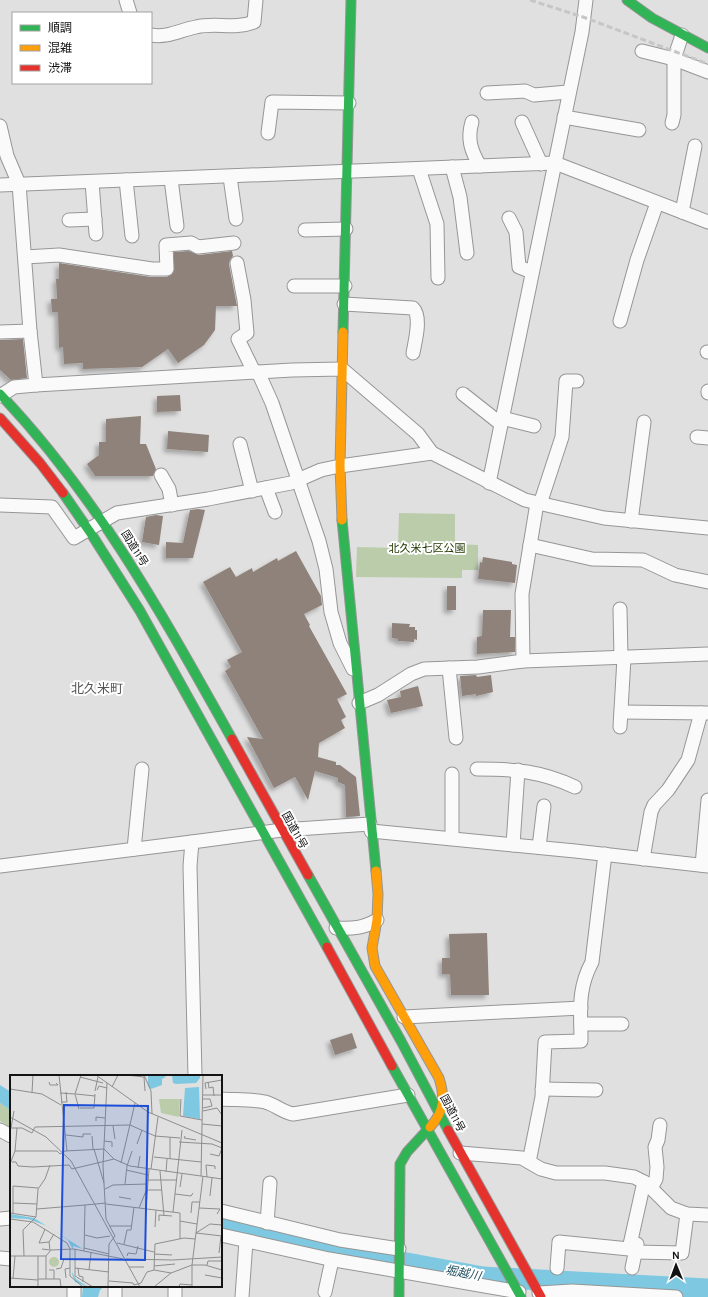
<svg xmlns="http://www.w3.org/2000/svg" width="708" height="1297" font-family="Karla,'Noto Sans JP',sans-serif">
  <defs>
    <filter id="shadow"><feDropShadow dx="-3.5" dy="3.5" stdDeviation="2" flood-color="#0004"/></filter>
  </defs>
  <rect width="100%" height="100%" fill="#e0e0e0"/>
  <g fill="#bacca9">
    <polygon points="399,513 455,514 455,544 478,545 478,570 462,570 462,578 356,577 357,547 398,548"/>
    <polygon points="0,1103 11,1110 11,1128 0,1121"/>
  </g>
  <g fill="#7ec9e1">
    <polygon points="0,1085 11,1092 11,1110 0,1103"/>
    <polygon points="83,1286 105,1286 100,1290 98,1297 82,1297"/>
  </g>
  <g fill="none" stroke-linecap="round" stroke-linejoin="round">
    <polyline stroke="#7ec9e1" stroke-width="21" points="221,1226 347,1252 483,1277 708,1289"/>
  </g>
  <g fill="#8f827a" filter="url(#shadow)">
    <polygon points="189,251 199,255 232,251 233,256 230,260 229,264 237,306 216,306 215,330 204,345 178,363 168,349 142,367 83,369 83,363 64,364 63,347 59,348 58,312 52,312 51,299 57,299 56,279 59,279 59,263 151,277 167,277 174,272 174,252"/>
    <polygon points="23,339 27,378 11,380 0,370 0,340"/>
    <polygon points="180,395 181,411 157,412 157,396"/>
    <polygon points="141,416 140,444 146,444 156,469 153,476 95,476 87,464 99,455 99,442 106,442 106,419"/>
    <polygon points="168,431 209,435 208,452 167,449"/>
    <polygon points="198,509 205,510 193,558 166,558 166,542 183,543 190,510"/>
    <polygon points="156,515 163,516 159,545 142,542 146,517"/>
    <polygon points="296,551 321,596 322,605 304,614 310,625 309,626 347,694 337,699 346,717 341,720 345,728 319,743 318,757 336,762 336,765 340,765 356,777 360,816 346,817 345,785 338,782 338,778 315,771 308,800 295,777 274,788 247,737 263,739 225,671 231,667 227,660 242,652 203,582 230,567 236,577 252,568 253,572 277,558 278,561"/>
    <polygon points="483,557 512,562 512,564 517,565 515,583 478,579 480,562 482,563"/>
    <rect x="447" y="586" width="9" height="24"/>
    <polygon points="483,610 511,610 510,637 515,637 515,652 477,654 477,637 482,636"/>
    <polygon points="392,623 410,624 409,627 415,627 415,630 417,630 417,640 414,639 414,642 398,641 398,639 392,638"/>
    <polygon points="476,675 477,677 491,675 493,692 476,696 476,694 462,696 460,676"/>
    <polygon points="418,686 423,706 391,713 387,700 401,697 400,691"/>
    <polygon points="487,933 489,995 451,995 450,974 442,974 442,958 450,958 449,934"/>
    <polygon points="352,1033 357,1048 335,1055 330,1040"/>
  </g>
  <g fill="none" stroke-linecap="round" stroke-linejoin="round">
    <defs>
      <g id="street">
        <polyline points="126,0 130,13"/>
        <path d="M151,35C168,38 180,30 196,27C217,22 233,30 254,22L256,0"/>
        <polyline points="642,51 674,59 708,72"/>
        <polyline points="487,93 525,91 534,95 568,92"/>
        <polyline points="564,117 639,130"/>
        <path d="M472,122C467,139 471,151 480,166"/>
        <polyline points="522,122 541,164"/>
        <polyline points="672,123 674,115 674,59 682,35"/>
        <polyline points="0,126 7,156 19,184 30,331 36,385"/>
        <polyline points="268,133 272,102 349,103"/>
        <polyline points="452,167 460,197 467,253"/>
        <polyline points="419,169 437,224 438,278"/>
        <polyline points="230,177 236,219"/>
        <polyline points="171,179 177,226"/>
        <polyline points="126,180 132,236"/>
        <polyline points="92,182 96,234"/>
        <polyline points="0,185 555,163 708,222"/>
        <polyline points="682,212 695,146"/>
        <polyline points="509,218 516,232 519,267 532,272"/>
        <polyline points="69,220 95,219"/>
        <polyline points="305,230 346,229"/>
        <polyline points="25,257 59,255 152,269 167,269 166,245 191,243 198,247 234,243"/>
        <polyline points="237,263 244,300 247,333 238,339 254,372"/>
        <polyline points="294,286 345,286"/>
        <path d="M344,304L413,308C422,317 415,341 413,353"/>
        <polyline points="620,321 637,260 657,203"/>
        <polyline points="0,332 30,331"/>
        <polyline points="707,352 708,352"/>
        <polyline points="258,372 272,403 319,541 326,569 331,612 340,643 353,669"/>
        <polyline points="708,393 708,391"/>
        <polyline points="463,394 501,424"/>
        <polyline points="0,396 14,387 36,385 292,370 342,369 418,434 432,453 525,500 604,518 708,528"/>
        <polyline points="502,418 534,426"/>
        <polyline points="697,437 708,438"/>
        <polyline points="240,444 252,491"/>
        <polyline points="161,475 169,489 172,505"/>
        <polyline points="489,483 582,32 586,0"/>
        <polyline points="266,488 275,512"/>
        <polyline points="540,504 562,437 566,381 577,381"/>
        <polyline points="0,505 52,507 74,538 117,513 208,499 291,483 321,470 340,466 432,453"/>
        <polyline points="631,521 644,422"/>
        <polyline points="530,545 592,559 643,560 675,575 708,582"/>
        <polyline points="620,609 621,658"/>
        <polyline points="523,661 522,594 537,503"/>
        <polyline points="449,668 456,738"/>
        <polyline points="359,703 378,695 411,674 424,669 478,667 523,661 708,654"/>
        <polyline points="621,712 708,713"/>
        <polyline points="620,727 624,658"/>
        <path d="M477,769C514,769 541,771 575,787"/>
        <polyline points="371,831 575,851 708,866"/>
        <polyline points="452,838 452,774"/>
        <polyline points="513,845 518,770"/>
        <polyline points="539,847 544,806"/>
        <polyline points="134,849 142,769"/>
        <polyline points="643,859 651,812 654,805 668,790 688,760 701,713"/>
        <polyline points="702,865 708,800"/>
        <polyline points="0,866 192,842"/>
        <path d="M336,928C352,929 364,928 377,920"/>
        <polyline points="404,1017 581,1008"/>
        <polyline points="581,1024 622,1024"/>
        <polyline points="195,1076 190,866 192,842 282,830 370,824"/>
        <polyline points="542,1089 596,1090"/>
        <path d="M221,1099C235,1100 251,1099 265,1102C276,1105 282,1112 293,1114L408,1095"/>
        <polyline points="0,1130 11,1136"/>
        <polyline points="460,1153 522,1158 541,1169 556,1173 605,1173 634,1177 646,1183 671,1208 687,1214 708,1215"/>
        <path d="M529,1162L542,1097L545,1042L581,1041C581,1011 577,990 592,962L605,854"/>
        <polyline points="651,1188 656,1179 657,1167 655,1147 658,1140 660,1125"/>
        <polyline points="221,1211 340,1240 399,1249"/>
        <polyline points="0,1219 11,1218"/>
        <polyline points="267,1223 270,1183"/>
        <polyline points="221,1235 329,1259 519,1292"/>
        <polyline points="635,1252 682,1253 687,1214"/>
        <polyline points="0,1258 11,1259"/>
        <polyline points="557,1268 559,1242 629,1249 644,1182"/>
        <polyline points="632,1268 637,1244"/>
        <polyline points="325,1292 332,1260"/>
        <polyline points="539,1293 572,1291 676,1297"/>
        <polyline points="74,1297 74,1286"/>
        <polyline points="115,1297 115,1286"/>
        <polyline points="175,1297 175,1286"/>
        <polyline points="242,1297 246,1241"/>
      </g>
      <g id="fast">
        <polyline points="627,0 652,18 708,48"/>
        <polyline points="343,332 351,0"/>
        <path d="M0,394C98,497 163,616 232,739"/>
        <polyline points="63,493 92,535 140,611 327,947"/>
        <polyline points="342,520 376,871"/>
        <polyline points="308,875 401,1041 448,1130"/>
        <polyline points="392,1066 521,1297"/>
        <polyline points="399,1297 400,1164 407,1152 430,1127"/>
      </g>
      <g id="slow">
        <polyline points="342,520 340,466 343,332"/>
        <path d="M376,871L378,894L377,920L372,948L375,966L439,1078C445,1097 445,1111 430,1127"/>
      </g>
      <g id="jam">
        <polyline points="0,418 40,463 63,493"/>
        <polyline points="232,739 308,875"/>
        <polyline points="327,947 392,1066"/>
        <polyline points="448,1130 541,1297"/>
      </g>
    </defs>
    <use href="#street" stroke="#969696" stroke-width="15"/>
    <use href="#fast" stroke="#969696" stroke-width="11"/>
    <use href="#slow" stroke="#969696" stroke-width="11"/>
    <use href="#jam" stroke="#969696" stroke-width="11"/>
    <use href="#street" stroke="#fafafa" stroke-width="13"/>
    <use href="#fast" stroke="#30b455" stroke-width="9"/>
    <use href="#slow" stroke="#ff9f0a" stroke-width="9"/>
    <use href="#jam" stroke="#e5322d" stroke-width="9"/>
    <polyline stroke="#c6c6c6" stroke-width="3" stroke-dasharray="6 3" stroke-linecap="butt" points="530,0 583,17 708,64"/>
  </g>
  <g text-anchor="middle" stroke-width="4" stroke-linejoin="round" paint-order="stroke">
    <g font-size="11" fill="#131313" stroke="#fff">
      <text transform="translate(135 548) rotate(58)" y="4">国道11号</text>
      <text transform="translate(295 830) rotate(61)" y="4">国道11号</text>
      <text transform="translate(453 1113) rotate(62)" y="4">国道11号</text>
    </g>
    <g font-size="11" fill="#243b04" stroke="#fff">
      <text x="427" y="552">北久米七区公園</text>
    </g>
    <g font-size="12" font-style="italic" fill="#245160" stroke="#fff">
      <text transform="translate(463 1273) rotate(11)" y="4">堀越川</text>
    </g>
    <g font-size="13" fill="#545555" stroke="#fff">
      <text x="97" y="693">北久米町</text>
    </g>
  </g>
  <g transform="translate(10 1075)">
    <rect width="212" height="212" fill="#e0e0e0"/>
    <path d="M149,24H170L169,42L151,38ZM39 187a5 5 0 1 1 10 0a5 5 0 1 1-10 0Z" fill="#bacca9"/>
    <path d="M162,0H190V3L186,8L166,9L163,8ZM138,1H154L156,2L152,4V10L141,14L138,11ZM189,12L190,44L173,41L175,13ZM0,139L24,143L73,174L63,171L62,197L66,204L78,212L65,207L62,199V201L63,175L58,165L37,151L18,144L0,143Z" fill="#7ec9e1"/>
    <path fill="none" stroke="#8e8e8e" stroke-width="1" d="M49,0L57,76M86,0L138,37L212,68M116,0L134,2L135,16M134,0L141,16L142,39M70,2L93,8M39,7L40,10H48L46,8M198,7L199,13L203,12L204,21M97,8L93,91L96,144L105,161L99,169L98,212M102,12L108,0M0,14L32,19L51,30M196,14L195,8L212,5M87,15L89,11L97,13M85,16L88,2M22,18L23,0M50,18L65,19M66,19L85,21M193,20H212M171,24L170,41L192,45M51,27H57L56,17M70,33H84L85,19M193,33L202,31L200,24H193M69,34L65,19L71,0M193,36L207,33L212,40M0,42L36,62L61,86L130,212M86,46V42L95,43M192,49L212,51M103,51L105,64M0,53H12L22,58L25,52L120,50L145,61L170,63M1,53L4,36M56,60L73,62V59H81M82,61L83,74M175,61L174,63L186,65M94,66L102,67V72M169,67L202,69L212,73L209,81L200,79M127,69L132,55M84,74L94,108M5,76H47L50,79L55,76L94,74L104,84L120,91L212,104M144,82L191,87M160,84V62M2,87H6L8,91L23,92L59,90L62,94L104,84M111,88L125,28M0,89L5,76L7,53M117,91L122,76M128,93L130,81M141,94L148,42M116,95L138,100M150,96L154,141M156,97L157,84M191,101L193,0M197,102L196,90L205,91V94M137,105H166M115,109L117,91M170,112L172,99M95,114L103,110L137,109M137,115H152M165,119L181,121L183,118M200,121L202,103M109,122L121,124M3,128L27,129M96,129L170,138V164M129,133L136,116M189,133L210,134L207,139M27,134L75,130M136,134L139,94M163,137L172,55M0,138L26,142M3,138V111L28,113M181,138L182,127H190M0,144L23,147L57,168L60,174V201L73,212M149,146V140L162,141M170,146L187,149M100,151H121M145,152L146,135M35,154L29,168L39,167L44,159M186,158L200,149L212,150M186,158L212,161M75,160L87,163L100,161M107,168L144,177M114,169L117,155H121L124,132M74,173L99,179M32,174L40,175L39,167M65,174V201L83,212M74,176L75,130L96,128M209,178L211,161M144,179L162,180M0,181H36L41,175L64,174L113,184M14,181L13,155L26,142L28,114L35,104L40,90M36,181V204M117,181L118,178L126,179L128,171M116,184L163,185L212,182M197,190L198,186H212M144,191L165,189M119,192H134M65,193L99,197M68,193L69,201L73,202V207M46,194L51,193L54,184M39,195H44V204M79,195L81,178M144,195L161,198M195,200L212,203M0,203L28,205M56,203L55,194L60,193M3,204L5,181M28,204H50L51,212M99,206L123,208L124,210L131,208L137,197L144,195L145,169L174,163L185,164M28,212V181M144,212L161,198L182,190H195L212,195M169,212L170,209L182,210M182,212V190L193,101"/>
    <path fill="#1d4ed8" fill-opacity="0.15" stroke="#1d4ed8" stroke-width="2" d="M54,30L138,31L135,185L51,184Z"/>
    <rect width="212" height="212" fill="none" stroke="#131313" stroke-width="2"/>
  </g>
  <rect x="12" y="12" width="140" height="72" fill="#ffffff" stroke="#a1a1a1"/>
  <rect x="20" y="25" width="20" height="6" fill="#30b455" stroke="#a1a1a1"/>
  <text x="48" y="32" font-size="12" fill="#131313">順調</text>
  <rect x="20" y="45" width="20" height="6" fill="#ff9f0a" stroke="#a1a1a1"/>
  <text x="48" y="52" font-size="12" fill="#131313">混雑</text>
  <rect x="20" y="65" width="20" height="6" fill="#e5322d" stroke="#a1a1a1"/>
  <text x="48" y="72" font-size="12" fill="#131313">渋滞</text>
  <g transform="translate(676 1265) rotate(359)" stroke="#ffffff" stroke-width="3" paint-order="stroke">
  <path d="M0-3L7 15L0 10L-7 15Z" fill="#131313"/>
  <text y="-6" font-size="11" font-weight="bold" text-anchor="middle" fill="#131313">N</text>
  </g>
</svg>
